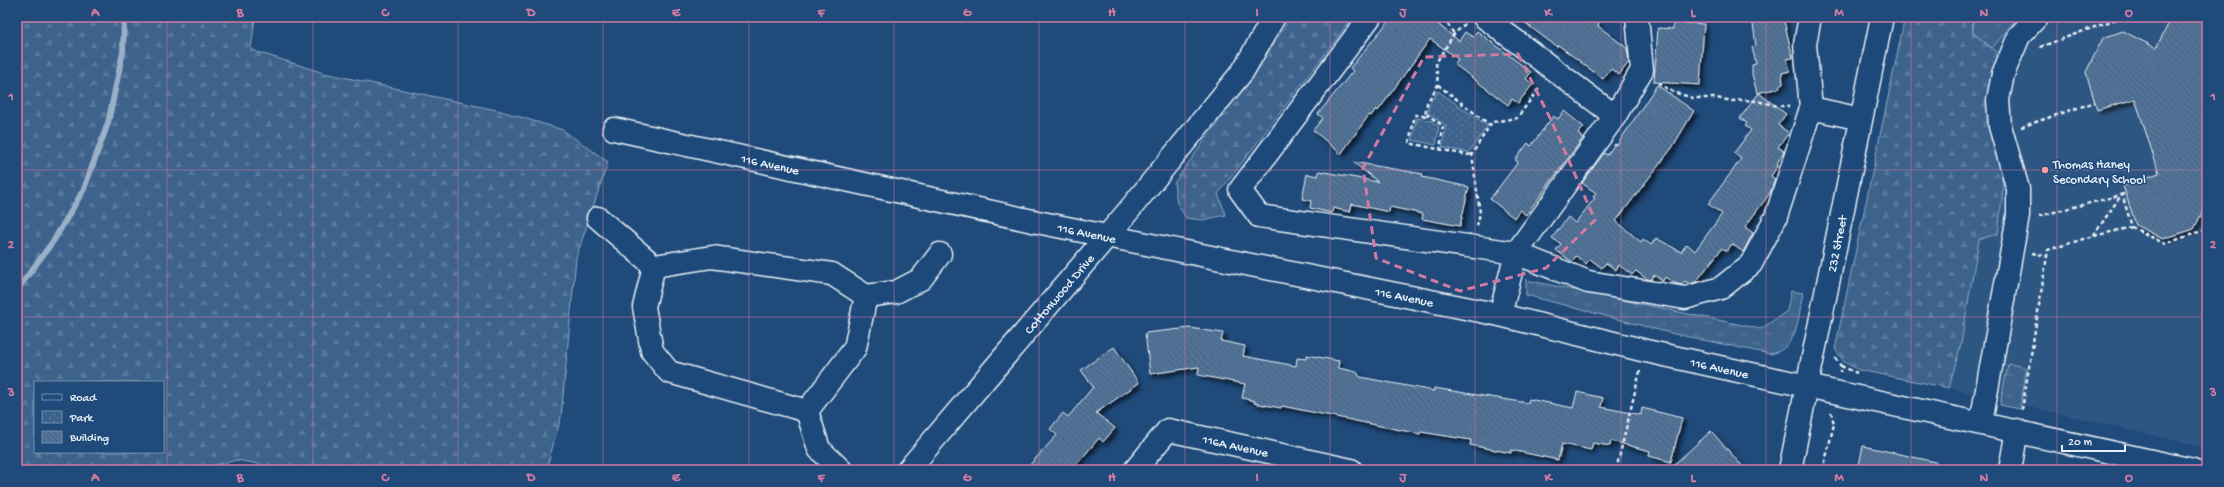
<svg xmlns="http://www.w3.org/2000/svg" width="2224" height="487" font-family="'Gochi Hand',sans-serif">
  <defs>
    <pattern id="grass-tufts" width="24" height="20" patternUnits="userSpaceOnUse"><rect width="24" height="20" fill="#3c628c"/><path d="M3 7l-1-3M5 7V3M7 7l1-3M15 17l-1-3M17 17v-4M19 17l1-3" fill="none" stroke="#58799d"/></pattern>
    <pattern id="forest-firs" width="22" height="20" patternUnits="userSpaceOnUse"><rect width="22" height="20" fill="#3c628c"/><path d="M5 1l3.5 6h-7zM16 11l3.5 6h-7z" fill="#58799d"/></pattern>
    <pattern id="park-dots" width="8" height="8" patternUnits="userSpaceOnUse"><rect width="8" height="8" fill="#3c628c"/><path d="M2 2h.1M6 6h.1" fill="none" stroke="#58799d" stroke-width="1.8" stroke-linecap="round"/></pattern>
    <pattern id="building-back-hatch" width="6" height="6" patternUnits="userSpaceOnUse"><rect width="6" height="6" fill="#517399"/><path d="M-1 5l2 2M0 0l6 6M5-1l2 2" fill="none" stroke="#4c5e72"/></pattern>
    <filter id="shadow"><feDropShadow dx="3.5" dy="3.5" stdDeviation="2" flood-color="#0009"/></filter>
  </defs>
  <rect width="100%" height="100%" fill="#1f4a7a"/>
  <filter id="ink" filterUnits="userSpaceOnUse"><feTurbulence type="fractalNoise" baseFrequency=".025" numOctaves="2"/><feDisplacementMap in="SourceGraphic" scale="8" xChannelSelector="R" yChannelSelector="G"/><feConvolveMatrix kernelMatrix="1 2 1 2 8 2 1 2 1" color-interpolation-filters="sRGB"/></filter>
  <g filter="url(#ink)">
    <polygon fill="#2e5683" points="1913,17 2207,17 2207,448 1882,372"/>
    <g fill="url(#grass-tufts)" stroke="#92aac2">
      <polygon points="1973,17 2018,17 1992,48 1973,33"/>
      <path d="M1526,280L1761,329L1787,311L1791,291L1803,293C1798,316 1799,349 1770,354L1670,333L1526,295Z"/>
      <polygon points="2011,364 2027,368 2020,409 2000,405 2008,365"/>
    </g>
    <g fill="url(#forest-firs)" stroke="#92aac2" fill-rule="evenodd">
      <path d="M17,17H255L251,50L324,73L501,111L563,130L608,162L576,258L561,417L546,470H290L237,460L192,470H17ZM35,382H163V452H35Z"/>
      <polygon points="1291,17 1353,17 1218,194 1226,215 1202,220 1186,218 1177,203 1174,183 1257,68"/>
      <polygon points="1905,17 1972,17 1973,33 2000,55 1990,85 1987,122 2000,158 2003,188 1998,234 1979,239 1961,343 1949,388 1859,370 1844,362 1835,349"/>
    </g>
    <g fill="url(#park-dots)" stroke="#92aac2">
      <polygon points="1438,91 1488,126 1468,153 1442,147 1446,126 1428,113 1429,104"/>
      <polygon points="1417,118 1431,121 1439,127 1436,145 1412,140"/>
    </g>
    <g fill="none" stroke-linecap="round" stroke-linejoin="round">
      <polyline stroke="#9ab0c7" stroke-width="6" points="17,290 54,240 84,189 108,123 123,52 124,17"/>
    </g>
    <g fill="url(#building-back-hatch)" stroke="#e8f1f8" filter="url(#shadow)">
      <polygon points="1392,17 1429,17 1459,41 1465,32 1473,37 1477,31 1531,72 1526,79 1533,84 1518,103 1512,99 1508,105 1454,64 1458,59 1430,39 1378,111 1376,109 1371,116 1369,115 1341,154 1313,130 1323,118 1318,114 1353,71 1350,68"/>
      <polygon points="1517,17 1591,17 1599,23 1598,26 1627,48 1629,62 1619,75 1611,69 1603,79 1558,45 1557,47"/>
      <polygon points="1752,17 1783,17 1793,58 1787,59 1790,71 1782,73 1783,84 1779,86 1780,88 1757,93 1752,74 1752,65 1756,64 1752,47 1756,46"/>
      <polygon points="2172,17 2207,17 2207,203 2194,229 2163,239 2136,225 2123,186 2159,173 2135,99 2097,110 2086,72 2103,38 2123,31 2156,48"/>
      <polygon points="1673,22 1704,24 1700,85 1654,82 1658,28 1673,29"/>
      <polygon points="1657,85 1694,111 1672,148 1616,221 1641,242 1643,239 1651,245 1656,238 1681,252 1687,244 1695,251 1722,214 1708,204 1741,159 1734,153 1751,130 1745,126 1747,123 1740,118 1759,93 1786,114 1778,125 1789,133 1778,147 1784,151 1777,164 1778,166 1771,176 1775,179 1770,193 1745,227 1753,233 1743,252 1732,244 1727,251 1722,248 1696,282 1689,284 1685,281 1682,285 1674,283 1665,277 1663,281 1654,275 1651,280 1647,279 1636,271 1632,275 1619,265 1616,270 1606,263 1602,268 1590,259 1586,264 1576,256 1572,262 1556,250 1561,244 1552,238 1568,217 1575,223 1595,198 1593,197 1596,193 1582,183 1604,153 1607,155 1615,144 1617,145"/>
      <polygon points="1564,111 1584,127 1578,134 1583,138 1526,215 1520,210 1514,218 1490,199 1518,162 1515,160 1528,143 1531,146 1553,116 1558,119"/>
      <polygon points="1353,162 1423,174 1422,177 1469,187 1460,226 1422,219 1423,214 1390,207 1389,212 1352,204 1350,212 1333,208 1332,213 1310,208 1311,201 1302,199 1307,174 1318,176 1319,171 1378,182"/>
      <polygon points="1190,328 1223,333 1221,341 1245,346 1243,356 1296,366 1297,358 1306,359 1307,355 1339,361 1338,368 1357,372 1360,377 1434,391 1434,388 1528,403 1529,399 1573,408 1577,392 1603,398 1601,407 1641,415 1642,408 1682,418 1671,462 1649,456 1650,451 1611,441 1610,446 1593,443 1591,450 1562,444 1558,460 1511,450 1511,453 1470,445 1471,440 1421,432 1420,434 1282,406 1281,408 1254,403 1255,401 1242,398 1245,384 1198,375 1199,367 1150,374 1145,333"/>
      <polygon points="1114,347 1139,383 1096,413 1115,428 1103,442 1099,438 1072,470 1025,470 1057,435 1050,429 1063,413 1068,417 1093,387 1081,370"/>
      <polygon points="1711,431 1746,470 1668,470"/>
      <polygon points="1863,446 1936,462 1935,470 1858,470"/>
    </g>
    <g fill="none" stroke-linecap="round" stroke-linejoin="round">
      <defs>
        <g id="minor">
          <polyline points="1370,17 1240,190 1259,216 1516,253 1588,282 1685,298 1721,288 1751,264 1776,217 1811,108 1805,44 1810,17"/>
          <polyline points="1484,17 1615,116"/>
          <polyline points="1811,108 1861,119"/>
          <path id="s1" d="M614,129L1042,223L1500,315L1646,351L2193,470"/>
          <polyline points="598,218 654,266 712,257 832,274 866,296 896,292 921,279 940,254"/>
          <polyline points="654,266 644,307 652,351 669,372 807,411"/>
          <polyline points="1500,315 1516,253 1615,116 1642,70 1637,17"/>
          <polyline points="807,411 855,348 866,296"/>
          <polyline points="807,411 819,449 841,470"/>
          <polyline points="1981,423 2018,216 2018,189 2000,126 1998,100 2003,74 2019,36 2037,17"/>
          <path id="s2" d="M908,470L1125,215L1243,71L1274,17"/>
          <path id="s3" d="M1135,470L1168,430L1351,470"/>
          <polyline points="2010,470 2017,430"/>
        </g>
        <g id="major">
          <path id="s4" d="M1790,470L1882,17"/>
        </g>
      </defs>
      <use href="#minor" stroke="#e8f1f8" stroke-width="25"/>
      <use href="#major" stroke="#e8f1f8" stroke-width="25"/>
      <g stroke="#e8f1f8" stroke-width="2.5" stroke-dasharray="4 3" stroke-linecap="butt">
        <polyline points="1446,17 1447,23 1454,34"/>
        <polyline points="1465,24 1454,34 1436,63 1438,85 1427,103 1425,116 1415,115 1409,143 1467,155 1472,154"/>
        <polyline points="2040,47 2122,17"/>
        <polyline points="1658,83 1673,92 1693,98 1716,98 1733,101 1740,100 1757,101 1778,106 1789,106"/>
        <polyline points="1438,85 1490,125"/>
        <polyline points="1426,114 1443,126 1440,149"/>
        <polyline points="2021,127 2095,102"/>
        <polyline points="2039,216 2125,194"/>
        <polyline points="1477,226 1480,213 1472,154 1492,122 1517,118 1540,87"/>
        <polyline points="2094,236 2132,227"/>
        <polyline points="2032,253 2047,256"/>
        <polyline points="1835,358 1841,366 1840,372"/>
        <polyline points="1841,366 1857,373"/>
        <polyline points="2022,410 2048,250 2093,236 2122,194 2132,227 2165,244 2207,229"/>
        <polyline points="1616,470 1640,371"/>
        <polyline points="1823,470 1834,424 1831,412"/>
      </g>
      <use href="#minor" stroke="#1f4a7a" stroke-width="22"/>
      <use href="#major" stroke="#1f4a7a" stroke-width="22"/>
    </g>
  </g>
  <path fill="none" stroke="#d37aa2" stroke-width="3" stroke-dasharray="8 5" stroke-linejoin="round" d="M1518,54L1551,120L1595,220L1546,268L1460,291L1376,258L1363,168L1424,57Z"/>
  <path fill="none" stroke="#d37aa2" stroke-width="1" stroke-opacity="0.55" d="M167,17V470M313,17V470M458,17V470M603,17V470M749,17V470M894,17V470M1039,17V470M1185,17V470M1330,17V470M1475,17V470M1621,17V470M1766,17V470M1911,17V470M2057,17V470M17,170H2207M17,317H2207"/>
  <circle fill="#ff9aa2" stroke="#1f4a7a" stroke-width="1.5" cx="2045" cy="170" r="4"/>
  <g text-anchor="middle" stroke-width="3" stroke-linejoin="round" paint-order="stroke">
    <g font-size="13" fill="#e8f1f8" stroke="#1f4a7a">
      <text dy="5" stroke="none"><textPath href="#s1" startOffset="160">116 Avenue</textPath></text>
      <text dy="5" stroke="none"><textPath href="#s1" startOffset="484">116 Avenue</textPath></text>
      <text dy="5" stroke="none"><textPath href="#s4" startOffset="231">232 Street</textPath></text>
      <text dy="5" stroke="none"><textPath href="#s2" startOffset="232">Cottonwood Drive</textPath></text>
      <text dy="5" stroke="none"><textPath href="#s1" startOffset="808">116 Avenue</textPath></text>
      <text dy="5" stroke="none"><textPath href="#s1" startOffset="1131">116 Avenue</textPath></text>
      <text dy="5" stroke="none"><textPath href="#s3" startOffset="121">116A Avenue</textPath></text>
    </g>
    <g font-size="13" fill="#e8f1f8" stroke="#1f4a7a" text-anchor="start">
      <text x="2053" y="168">Thomas Haney<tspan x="2053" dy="15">Secondary School</tspan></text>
    </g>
  </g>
  <rect width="2224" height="487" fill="none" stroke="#1f4a7a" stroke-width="44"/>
  <rect x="34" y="381" width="130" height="72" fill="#1f4a7a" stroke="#6f8dac"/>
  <rect x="42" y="394" width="20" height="6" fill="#1f4a7a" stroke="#6f8dac"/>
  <text x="70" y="401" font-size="12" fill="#e8f1f8">Road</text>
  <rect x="42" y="411" width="20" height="12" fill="url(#park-dots)" stroke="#6f8dac"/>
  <text x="70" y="421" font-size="12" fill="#e8f1f8">Park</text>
  <rect x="42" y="431" width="20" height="12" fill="url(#building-back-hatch)" stroke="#6f8dac"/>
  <text x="70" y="441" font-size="12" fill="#e8f1f8">Building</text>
  <path d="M2062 445v6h63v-6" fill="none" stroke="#e8f1f8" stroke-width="2"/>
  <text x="2068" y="445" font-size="12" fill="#e8f1f8" stroke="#1f4a7a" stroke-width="3" paint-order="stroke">20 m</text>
  <rect x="22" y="22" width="2180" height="443" fill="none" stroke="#d37aa2" stroke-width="1.5"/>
  <g font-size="13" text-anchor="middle" font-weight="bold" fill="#d37aa2">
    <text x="95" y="16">A</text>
    <text x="240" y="16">B</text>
    <text x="385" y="16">C</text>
    <text x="531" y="16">D</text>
    <text x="676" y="16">E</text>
    <text x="821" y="16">F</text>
    <text x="967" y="16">G</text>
    <text x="1112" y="16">H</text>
    <text x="1257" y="16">I</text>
    <text x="1403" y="16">J</text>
    <text x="1548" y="16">K</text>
    <text x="1693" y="16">L</text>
    <text x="1839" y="16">M</text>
    <text x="1984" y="16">N</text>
    <text x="2129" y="16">O</text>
    <text x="11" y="100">1</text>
    <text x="2213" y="100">1</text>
    <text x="11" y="248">2</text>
    <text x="2213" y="248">2</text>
    <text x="11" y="396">3</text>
    <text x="2213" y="396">3</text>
    <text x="95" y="481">A</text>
    <text x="240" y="481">B</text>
    <text x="385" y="481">C</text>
    <text x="531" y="481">D</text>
    <text x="676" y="481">E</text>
    <text x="821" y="481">F</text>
    <text x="967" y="481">G</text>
    <text x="1112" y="481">H</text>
    <text x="1257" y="481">I</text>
    <text x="1403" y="481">J</text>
    <text x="1548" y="481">K</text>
    <text x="1693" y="481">L</text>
    <text x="1839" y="481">M</text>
    <text x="1984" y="481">N</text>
    <text x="2129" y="481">O</text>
  </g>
</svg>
